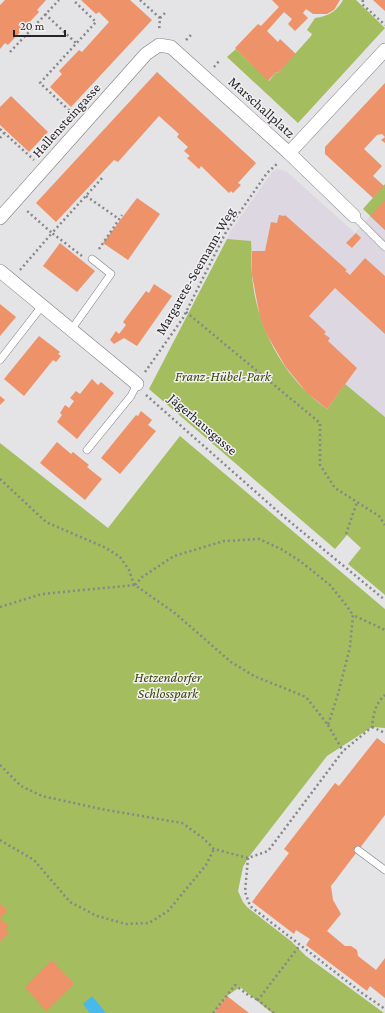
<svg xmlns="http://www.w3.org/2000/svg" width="385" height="1013" font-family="'Crimson Pro',serif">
  <rect width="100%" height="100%" fill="#e4e3e6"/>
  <polygon fill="#dcd7e1" points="278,169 287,172 355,233 370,216 385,230 385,417 345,384 327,409 321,405 307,393 295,380 285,366 266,333 260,317 256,298 252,275 251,242 227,239 230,232 270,175 273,171"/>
  <g fill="#a3bd5f">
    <path d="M343,0H356L385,28L298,123L227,57L236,49L269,81L276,72L278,73L311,36L312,34L307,30L315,18C329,16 336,12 343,0Z"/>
    <polygon points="385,184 385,230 363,209"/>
    <path d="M227,239L251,241C252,253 251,264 252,275C256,327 284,379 327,409L345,384L385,417V595L348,564L361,548L347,535L335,549L149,389Z"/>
    <polygon points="180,436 385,609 385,728 372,727 327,756 248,858 243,867 238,891 243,902 247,907 292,942 306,956 384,1013 272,1013 240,987 227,996 214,1013 0,1013 0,443 108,528"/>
  </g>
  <polygon fill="#45baeb" points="92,996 106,1013 90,1013 83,1004"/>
  <g fill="#ee9269">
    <polygon points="5,0 46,0 37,10 39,12 8,45 5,43 0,49 0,5"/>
    <polygon points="81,0 130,0 152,20 71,107 50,87 62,74 59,71 79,50 82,52 109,22 99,12 96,14"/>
    <polygon points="272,0 340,0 334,10 327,14 313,14 306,9 303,13 308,18 295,31 288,24 292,19 284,12 267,31 278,42 280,39 296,54 278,73 276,72 268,81 235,48 258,24 261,26 279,7"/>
    <polygon points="373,0 385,0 385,11"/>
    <polygon points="157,72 256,163 238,183 241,185 233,193 231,191 229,193 201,166 199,169 187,158 190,156 184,151 188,147 177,137 179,134 159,116 118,162 114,160 56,222 36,203"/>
    <polygon points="385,83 385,143 381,140 385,137 382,134 377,135 364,149 382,166 373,176 384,186 373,198 325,154 325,147"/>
    <polygon points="11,96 48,132 29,152 0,125 0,107"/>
    <polygon points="137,198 160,214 128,260 103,243"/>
    <polygon points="385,200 385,230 370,216"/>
    <polygon points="279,215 284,216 285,215 347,270 345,271 350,275 365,258 385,276 385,334 335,288 309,316 326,332 324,334 330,338 328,341 357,368 327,409 307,393 285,366 266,333 260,317 252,275 252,251 265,251 271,222 277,223"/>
    <polygon points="356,233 361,238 352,248 346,243"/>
    <polygon points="60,243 95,271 77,292 43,266"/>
    <polygon points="154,284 172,296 137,346 124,338 114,344 110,340 116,331 119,334 126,325 123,322 146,291 149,293"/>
    <polygon points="0,304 16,317 0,336"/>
    <polygon points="39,336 60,352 58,354 61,356 56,362 53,360 24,396 4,379"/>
    <polygon points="92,379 98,385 101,382 114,393 77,439 57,422 62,415 60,413 65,405 69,408 74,401 70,398 76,391 80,394"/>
    <polygon points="0,396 5,400 0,405"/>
    <polygon points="141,411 152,420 148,425 156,431 120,474 101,458 136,415 138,416"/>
    <polygon points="57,442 71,454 73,452 89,465 87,467 102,479 85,500 40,463"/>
    <polygon points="377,738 385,744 385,815 331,886 333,900 341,914 327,931 345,946 351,946 357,950 358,956 376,970 385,958 385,998 370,986 367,991 306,945 310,939 296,930 294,934 252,902 289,853 284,849 335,783 339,786"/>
    <polygon points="0,904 7,910 0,919 9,926 5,929 9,932 0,942"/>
    <polygon points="52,960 74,984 46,1011 25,987"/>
    <polygon points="227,996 249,1013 214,1013"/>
  </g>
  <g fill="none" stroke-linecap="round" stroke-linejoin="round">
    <defs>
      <g id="lane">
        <polyline points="354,216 385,247"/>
        <polyline points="71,330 111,274 92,259"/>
        <polyline points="0,360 42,306"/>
        <polyline points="87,450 131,396 137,384"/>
        <polyline points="358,850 385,870"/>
      </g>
      <g id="street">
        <polyline points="289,153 385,50"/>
        <polyline points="0,218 146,54 159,45 171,47 289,153 354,216"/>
        <polyline points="0,271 137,384"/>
      </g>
    </defs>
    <use href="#lane" stroke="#7d7b7e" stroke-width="8"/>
    <use href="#street" stroke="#7d7b7e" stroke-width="14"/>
    <g stroke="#878689" stroke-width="2.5" stroke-dasharray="2 3" stroke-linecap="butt">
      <polyline points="140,0 160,18 159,31"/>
      <polyline points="363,0 362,4 385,25"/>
      <polyline points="45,14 76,43"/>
      <polyline points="160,18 167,11"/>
      <polyline points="186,40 192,34"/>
      <polyline points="10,52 59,0"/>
      <polyline points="214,67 220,60"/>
      <polyline points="73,114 40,83 96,22 73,0"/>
      <polyline points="0,129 34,160"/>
      <polyline points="0,138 4,133"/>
      <polyline points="86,196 119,219"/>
      <polyline points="99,249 122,215"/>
      <polyline points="82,256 52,233 104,176"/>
      <polyline points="20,270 52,233 26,210"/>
      <polyline points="186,312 320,423 320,465 335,488 379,516 385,525"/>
      <polyline points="145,372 183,318 226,232 267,173 278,163"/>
      <polyline points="146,395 283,516 385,600"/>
      <polyline points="0,479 46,522 106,548 120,557 129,570 134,585"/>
      <polyline points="346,534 357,502"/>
      <polyline points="135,585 142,577 174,556 224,541 259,539 281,549 300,561 330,585 346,605 353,615"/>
      <polyline points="0,607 42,594 135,585 176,614 231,662 254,676 306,697 328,725 338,694 350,647 353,615 385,630"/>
      <polyline points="328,725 343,751"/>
      <polyline points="372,727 385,733"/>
      <path d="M0,765L21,786L42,796L101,809L182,823L203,838L214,849L248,858L268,851L343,751L372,727C373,716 375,703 385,695"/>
      <polyline points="0,840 34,860 70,902 97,916 126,924 149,923 168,911 206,865 214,849"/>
      <polyline points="248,858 245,892 250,906 362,993 385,1009"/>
      <polyline points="213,1013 235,985 248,995 258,1000"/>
      <polyline points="274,1013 258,1000 300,945"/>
    </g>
    <use href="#lane" stroke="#fff" stroke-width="7"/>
    <use href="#street" stroke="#fff" stroke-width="13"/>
  </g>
  <g text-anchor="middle" stroke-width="3" stroke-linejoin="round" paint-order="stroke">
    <g font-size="14" fill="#252426" stroke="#f2f0f3">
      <text transform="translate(262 107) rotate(42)" y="5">Marschallplatz</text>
      <text transform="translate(66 120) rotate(-48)" y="5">Hallensteingasse</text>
      <text transform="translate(195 271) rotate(-60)" y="5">Margarete-Seemann-Weg</text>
      <text transform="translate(203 424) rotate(41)" y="5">Jägerhausgasse</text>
    </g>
    <g font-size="14" font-style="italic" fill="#384700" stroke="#f2f0f3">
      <text x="223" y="381">Franz-Hübel-Park</text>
      <text x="168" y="682">Hetzendorfer<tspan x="168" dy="16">Schlosspark</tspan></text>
    </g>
  </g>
  <path d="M14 30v6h51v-6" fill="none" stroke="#252426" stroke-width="2"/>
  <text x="20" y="30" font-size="12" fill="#252426" stroke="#f2f0f3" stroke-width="3" paint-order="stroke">20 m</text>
</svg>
